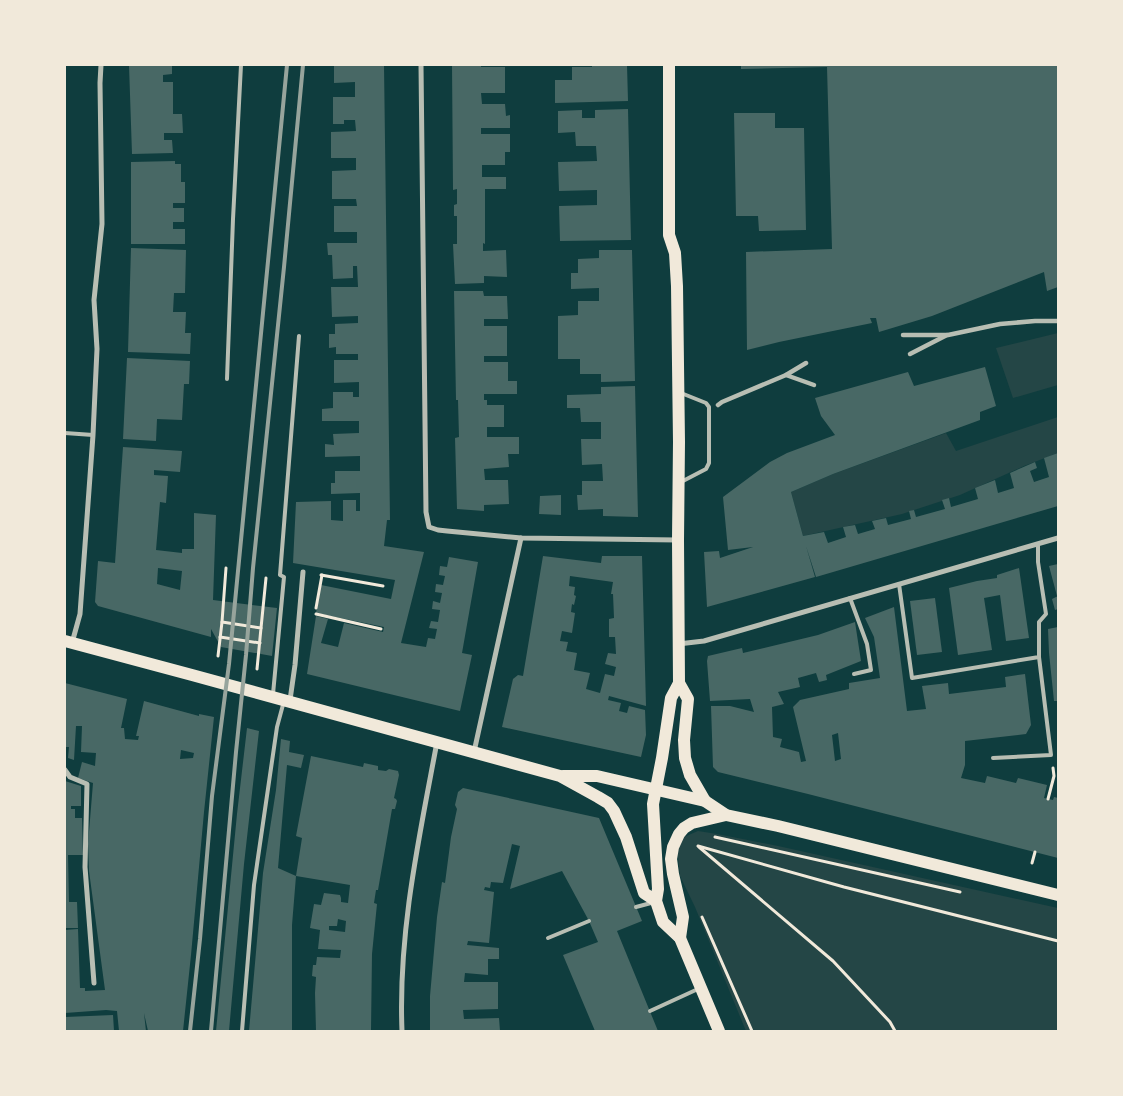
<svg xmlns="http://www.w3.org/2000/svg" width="1123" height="1096" font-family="'Times New Roman',serif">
  <rect width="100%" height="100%" fill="#0f3d3e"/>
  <g fill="#244646">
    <polygon points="1058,333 1058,385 1013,398 996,348"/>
    <polygon points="1058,417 1058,453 1024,466 960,495 902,514 803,536 791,492 833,474 946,433 956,451"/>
    <polygon points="698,831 717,834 778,846 1058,908 1058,1031 746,1031 695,907 680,876 678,857 678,849 684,837"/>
  </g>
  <g fill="#486865" fill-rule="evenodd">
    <polygon points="129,65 172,65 172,74 163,75 163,82 173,82 173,114 182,114 183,133 164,133 164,140 172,140 173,153 132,154"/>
    <polygon points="334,65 384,65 390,520 387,520 384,546 424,552 401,643 426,647 428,638 435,639 437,629 429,628 431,621 438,622 440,610 432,609 433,601 440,603 442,593 435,592 436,584 443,585 445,576 439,575 440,566 447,567 449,557 478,562 462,653 472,655 460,711 307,674 316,616 328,619 321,643 338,647 344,623 383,632 384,627 316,613 321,585 391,599 395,580 293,563 296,502 331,501 331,520 343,521 343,500 356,500 356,511 360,511 360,493 331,494 331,483 335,483 335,471 360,471 360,456 325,457 325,444 334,445 333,434 359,433 359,421 322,421 322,409 333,408 333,392 353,392 353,397 359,397 359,382 334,383 334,360 358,360 358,354 336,354 336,347 329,348 329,334 335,334 335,324 358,323 358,316 332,317 331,287 358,287 357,266 353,266 353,278 333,279 332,255 328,255 327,243 357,243 357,232 334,232 334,206 357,206 356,199 332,199 332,171 356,170 356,158 331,158 331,132 356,131 355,120 344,120 344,124 333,124 333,97 355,97 355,82 334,83"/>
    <polygon points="452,65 481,65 481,67 505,67 505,93 481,93 482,104 505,104 506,116 510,115 510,128 481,128 481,134 510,134 510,152 505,152 505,165 482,165 482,177 506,177 506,189 485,189 485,244 483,243 483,251 506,250 507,277 484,276 484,283 455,284 453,244 457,244 457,216 454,216 454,205 457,204 457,189 453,190"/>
    <polygon points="592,65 627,65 628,101 555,103 555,80 572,80 572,67 592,67"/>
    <polygon points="741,65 1058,65 1058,287 1047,291 1044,272 932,316 879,332 876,318 870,318 872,323 779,342 747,350 746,252 832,249 827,67 741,69"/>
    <polygon points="628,109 631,240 560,241 559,206 597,205 597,190 559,191 558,162 597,161 596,146 576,146 575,132 558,133 558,111 582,110 582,118 595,118 595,110"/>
    <polygon points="734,113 775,113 775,128 804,128 806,230 759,231 758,216 736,216"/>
    <polygon points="175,161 175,164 181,164 181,182 185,182 185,203 173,203 173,208 184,208 184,222 173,222 173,229 185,229 185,244 131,244 131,162"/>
    <polygon points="131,248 186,250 185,293 174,293 173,312 186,312 185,333 191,333 190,354 128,352"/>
    <polygon points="599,250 632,250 635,381 601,382 601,374 580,374 580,359 558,359 558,316 578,315 578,301 599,301 599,288 571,289 571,273 578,273 578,259 599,258"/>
    <polygon points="454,291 483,291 484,296 507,296 508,319 484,319 484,326 507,326 507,356 484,356 484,362 508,362 508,381 517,381 517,394 484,394 484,400 487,400 487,405 504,405 504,427 487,427 487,437 519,437 519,454 508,454 509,467 484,469 485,480 508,480 509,504 484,505 484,511 457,509 455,438 459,437 458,400 456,400"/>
    <polygon points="127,358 190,361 189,384 184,384 182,420 157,419 156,441 123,439"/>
    <polygon points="985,367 996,406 980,412 980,420 833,474 791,492 803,536 824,532 828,543 846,537 843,527 855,525 858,534 875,529 872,521 886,518 888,525 911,519 909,511 914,510 916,517 945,509 942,500 949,498 951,507 978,499 975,488 995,480 998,493 1014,488 1010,473 1035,462 1037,468 1030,471 1034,482 1049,477 1044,458 1058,453 1058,506 816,577 806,546 815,577 707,607 704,552 719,551 720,558 753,547 728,550 723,497 770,462 787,453 835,435 821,416 815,398 908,372 914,386"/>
    <polygon points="635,386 638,517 603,516 603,509 578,510 577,495 582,495 582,481 603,481 602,464 582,465 581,439 601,439 601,422 581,422 580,408 567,408 567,395 601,394 601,387"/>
    <path d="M123,447L182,451L180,472L154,470V475L168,476L166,503L160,502L156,550L182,553V549H194V513L216,515L213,600L277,608L272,656L221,647L211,629V637L98,606L95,602L98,561L115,563ZM158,568L182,571L180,590L157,584Z"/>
    <polygon points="561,495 561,515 539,514 540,496"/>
    <path d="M543,556L601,563L602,556H642L646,706L609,696L608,700L621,703L619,711L627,713L629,706L645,710L646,735L641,757L502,727L513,679L518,675L523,676ZM570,576L613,582L611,594H613L614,618L609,619V637H615L616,654L608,653L605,664L616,667L614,676L605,674L600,693L586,689L590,673L574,670L577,653L566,651L568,642L560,641L562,631L572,633L575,613L571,612L572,604L574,605L576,596L574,595L575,587L569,586Z"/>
    <polygon points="1058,564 1058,596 1057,596 1049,566"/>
    <polygon points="1019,568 1029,638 1006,641 1000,595 984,598 992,650 958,655 949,588 977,581 997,578 997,575"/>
    <polygon points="1058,596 1058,609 1055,610 1052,599"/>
    <polygon points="935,598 942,652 917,655 910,601"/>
    <path d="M894,607L907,711L926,709L922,686L948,683L949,694L1006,687L1005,677L1025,674L1031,725L1026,734L965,741V765L961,778L985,783L987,776L1016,783L1018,778L1047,785L1044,798L1053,800L1054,797L1058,798V858L808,794L718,772L713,767L711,706H730L754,712L750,699L710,701L707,661L708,656L742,648L743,653L764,648L818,635L855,622L861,661L826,675L827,680L819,682L816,673L798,678L800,687L778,692L784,704L772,707L773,737L782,739L780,747L799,752L801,762L806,761L793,707L800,700L849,689V683L880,678L874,637L865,618ZM838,733L841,759L835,761L832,735Z"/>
    <polygon points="1058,627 1058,701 1054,701 1049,653 1048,629"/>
    <path d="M65,683L127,699L121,728H124L125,739L138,740L139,736H136L144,701L199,716V714L214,717L204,812L191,955L183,1031H148L144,1013L146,1031H119L117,1011L106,1010L65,1013V930L78,929L80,988H85V991L105,990L89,871L88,844L93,783L78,778L82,762L95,766L96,753L81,752L82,726H76L74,760L68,758L69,747H65ZM181,750L194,753L193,758L180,759Z"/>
    <polygon points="247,728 259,731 244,864 229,1031 216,1031 237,814"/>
    <path d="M281,739L290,741L289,752L304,755L301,768L287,765L278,868L296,876L302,838L296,836L311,756L363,767L364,763L378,766V770L386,771L389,769L398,771L399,775L394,798L396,799L397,801L395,809H392L378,890H376L374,903L377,904L372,954L371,1031H316L315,993L316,977L312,976L313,965H316L317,957L340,958L341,950L318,949L320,930L310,928L314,904L321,905L324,893L340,895L341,898V902L348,903L350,885L296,876L292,925V1031H249L263,873L276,790ZM338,919L346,921L345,932L329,930V926H337Z"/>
    <polygon points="65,781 81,786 81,806 71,806 71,809 75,809 75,818 82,818 83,855 68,855 69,902 77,902 78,928 65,928"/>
    <polygon points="463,788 599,818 642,921 617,931 658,1031 595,1031 563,955 598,942 589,921 562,871 510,889 520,846 512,844 503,883 491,882 490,888 485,887 484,890 494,892 489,943 468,941 467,945 499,948 499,959 488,959 488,975 465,973 464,982 498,982 498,1009 463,1010 464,1019 499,1018 500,1031 430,1031 430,996 437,917 442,882 445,883 451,837 457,809 455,805 458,792"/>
    <polygon points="113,1015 114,1031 65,1031 65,1017"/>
  </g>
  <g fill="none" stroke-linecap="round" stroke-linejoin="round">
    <g stroke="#f1e9da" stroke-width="3">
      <polyline points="321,575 383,586"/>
      <polyline points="316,608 322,575"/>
      <polyline points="316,614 381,629"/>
      <polyline points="222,622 226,568"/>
      <polyline points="261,628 266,578"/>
      <polyline points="220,637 260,643"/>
      <polyline points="218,656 222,622 261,628 257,669"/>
      <polyline points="1048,799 1054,776 1053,768"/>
      <polyline points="715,837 960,892"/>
      <polyline points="698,846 844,887 1058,941"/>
      <polyline points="699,847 833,961 890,1022 895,1031"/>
      <polyline points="1032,863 1035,852"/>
      <polyline points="702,917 752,1031"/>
    </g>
    <g stroke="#b8beb3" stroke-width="4">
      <polyline points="227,379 233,219 241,65"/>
      <polyline points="681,393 706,403 709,407 709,463 706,469 681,482"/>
      <polyline points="65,433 93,435"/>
      <polyline points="899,584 912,678 1039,657 1039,622 1046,614 1038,562 1038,544"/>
      <polyline points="850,598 867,644 871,670 854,674"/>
      <polyline points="273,694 284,577 280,575 299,336"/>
      <polyline points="993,758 1051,755 1039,657"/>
      <polyline points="636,907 651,903"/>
      <polyline points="548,938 589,921"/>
      <polyline points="650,1011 698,989"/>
      <polyline points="242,1031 254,885 277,727 284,701"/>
    </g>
    <g stroke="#b8beb3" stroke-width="4.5">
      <polyline points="903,335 948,335 1000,324 1035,321 1058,321"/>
      <polyline points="910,354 947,335"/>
      <polyline points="786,375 814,385"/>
      <polyline points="718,405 722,402 786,375 806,363"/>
    </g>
    <g stroke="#b8beb3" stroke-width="5">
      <polyline points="421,65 426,512 429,527 438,530 447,531 521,538 678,540"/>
      <polyline points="72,643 80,614 93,435 97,349 94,300 102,224 100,83 101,65"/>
      <polyline points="678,644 704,641 1058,538"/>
      <polyline points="290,700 295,665 303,572"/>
      <polyline points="474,752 521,538"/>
      <polyline points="65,770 70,777 87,784 85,867 94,983"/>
      <path d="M402,1031C398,933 419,838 437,742"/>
    </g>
    <g stroke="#f1e9da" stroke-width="12">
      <polyline points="669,65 669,235 675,253 677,286 679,442 678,540 679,683 688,699 684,740 685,758 690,775 705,801"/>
      <polyline points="65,641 192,675 560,776 598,797 608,803 614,811 626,837 644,893 656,901"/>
      <polyline points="679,683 671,698 662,758 653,804 658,889 656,901 663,922 680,938 719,1031"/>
      <polyline points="563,776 597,776 705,801 726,815 778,826 1058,895"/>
      <polyline points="680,938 683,917 673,874 671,859 673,847 679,834 684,828 692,823 726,815"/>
    </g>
    <g stroke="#97a49c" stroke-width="4">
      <polyline points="190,1031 200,939 212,796 229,664 287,65"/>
      <polyline points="211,1031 236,752 246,655 253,568 284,267 303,65"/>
    </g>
  </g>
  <rect width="1123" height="1096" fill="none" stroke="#f1e9da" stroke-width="132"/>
</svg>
